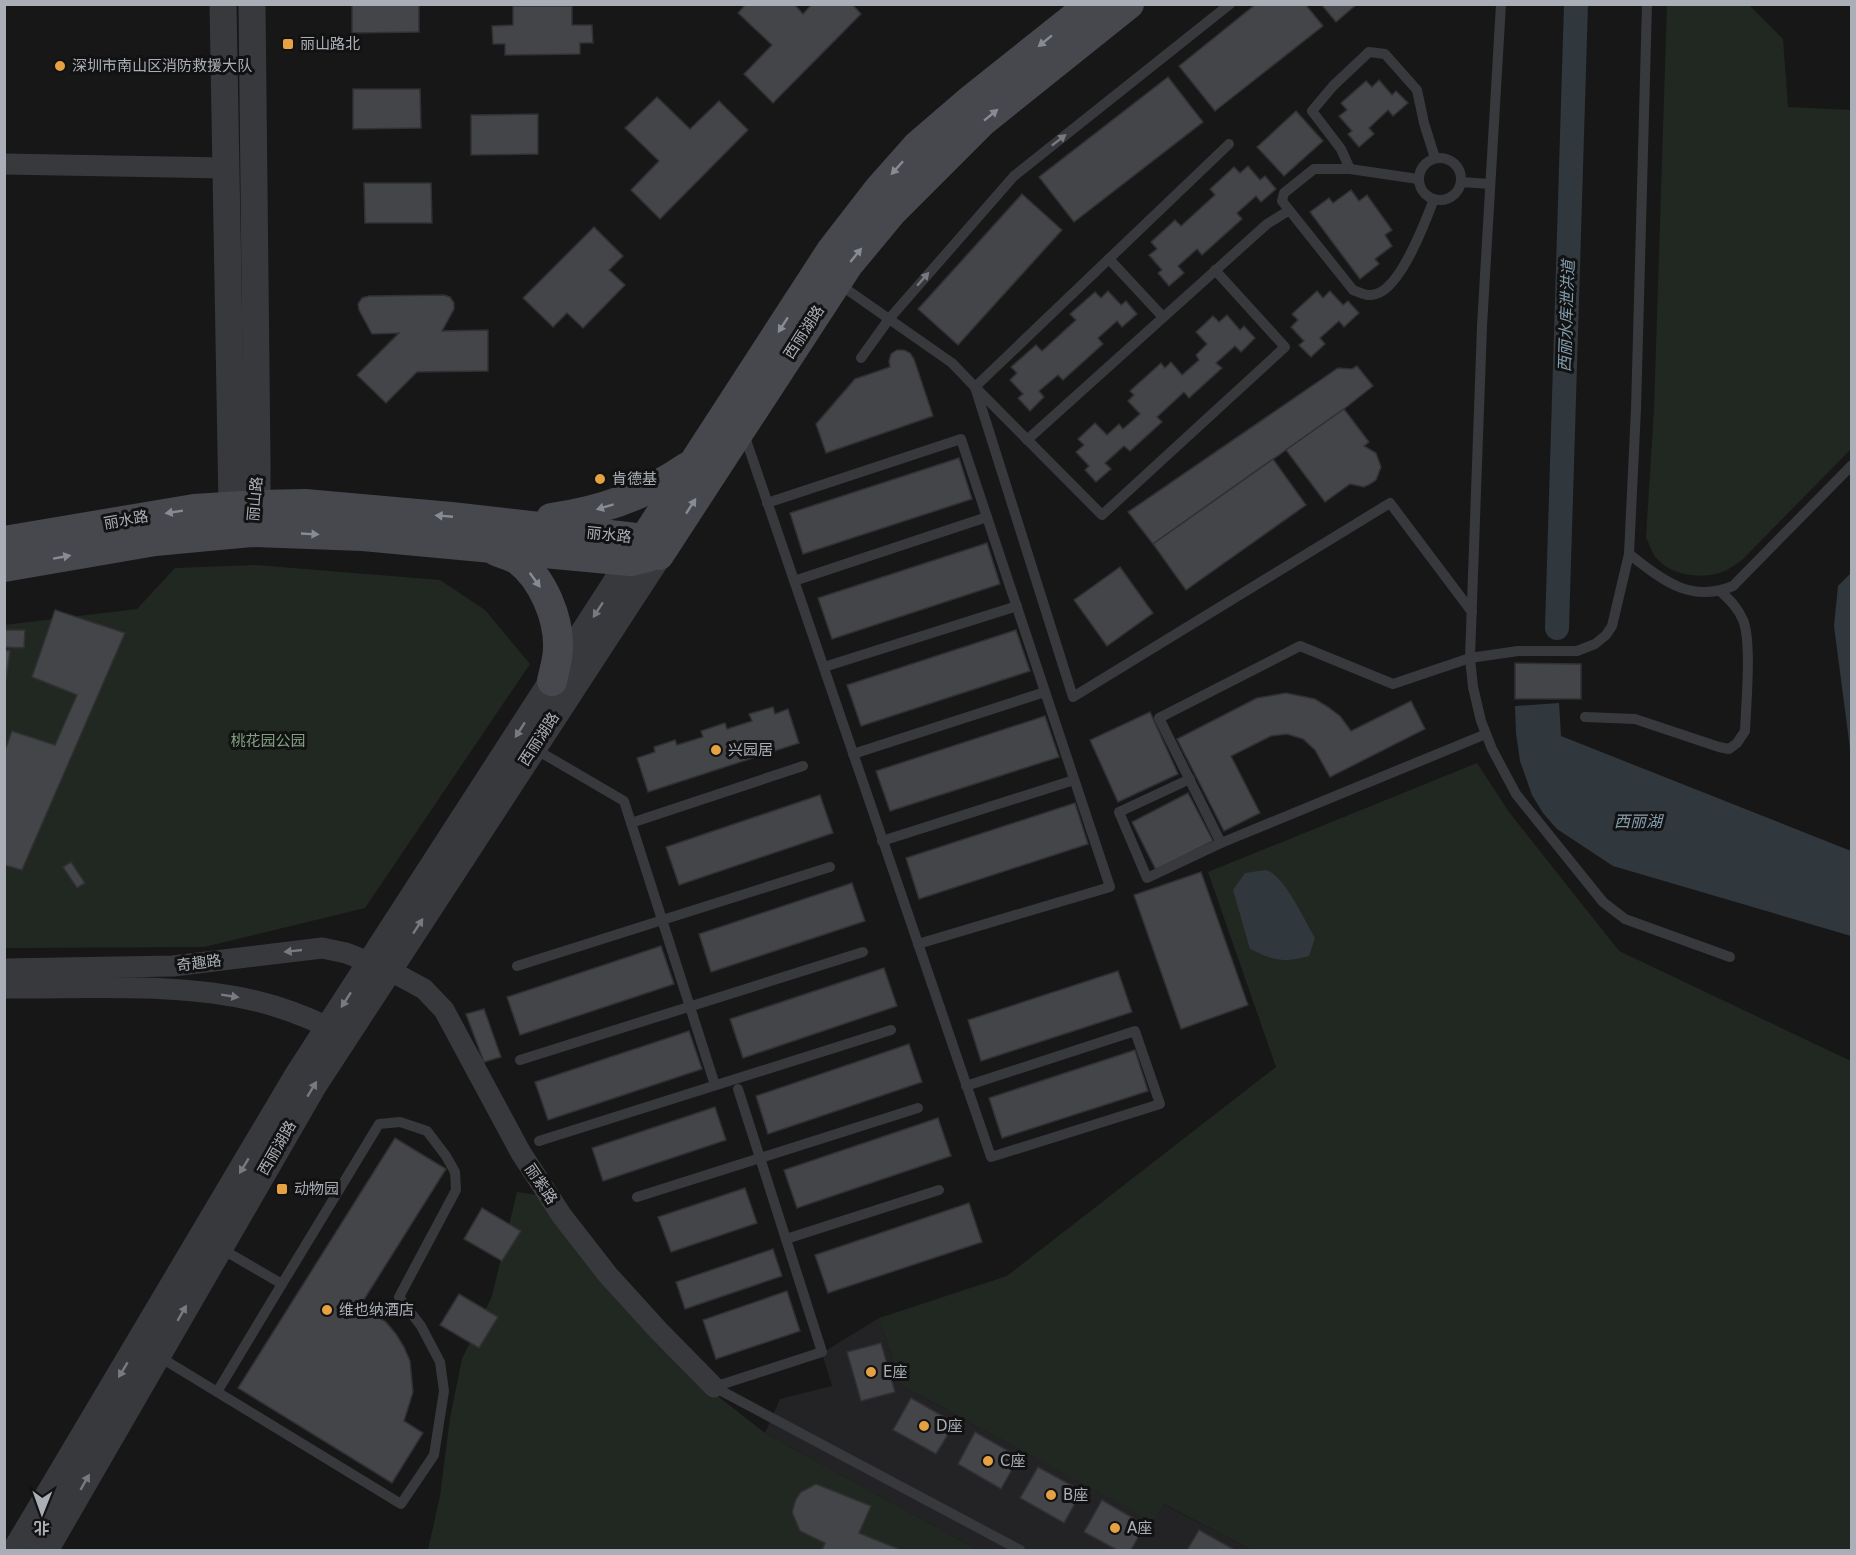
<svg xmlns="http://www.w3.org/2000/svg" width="1856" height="1555" font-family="'DejaVu Sans','Noto Sans SC',sans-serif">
  <rect width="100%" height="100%" fill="#171718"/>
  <polygon fill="#232325" points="879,1318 901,1385 1152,1521 1163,1504 1252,1550 978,1550 765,1433 780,1399 832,1386 822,1353"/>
  <g fill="#212821">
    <path d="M1667,5H1749L1783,39L1788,107L1851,110V449L1743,559C1738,563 1732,567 1727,570C1705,581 1668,576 1654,555C1651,550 1649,543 1646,537L1654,410Z"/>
    <polygon points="256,565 440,580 485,610 530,664 365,908 204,947 5,948 4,625 137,609 175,568"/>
    <polygon points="1477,763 1509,812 1619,951 1851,1061 1851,1550 1252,1550 1164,1504 1153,1522 901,1385 879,1318 1007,1276 1276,1067 1208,872"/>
    <polygon points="517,1192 537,1195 701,1383 765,1433 978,1550 428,1550 440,1496 450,1418 462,1359 492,1296"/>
  </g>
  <g fill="#30383d">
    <polygon points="1851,573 1851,756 1834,626 1838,586"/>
    <polygon points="1559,703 1561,736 1851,851 1851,936 1613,866 1557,829 1543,813 1532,795 1520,761 1516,733 1515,706"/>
    <path d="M1266,870C1285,876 1304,920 1315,938L1309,956C1282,963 1275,961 1250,949L1233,890L1245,873Z"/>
  </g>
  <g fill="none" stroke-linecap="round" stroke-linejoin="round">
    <polyline stroke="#30383d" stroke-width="24" points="1557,628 1576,4"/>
  </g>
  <g fill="#444548" stroke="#313134" stroke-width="1.5">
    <polygon points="352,4 419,4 419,32 352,33"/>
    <polygon points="746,4 794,4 803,14 812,4 852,4 861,14 773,103 744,74 772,45 738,13"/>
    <polygon points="1256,4 1305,4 1323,26 1215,111 1179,66"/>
    <polygon points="1321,4 1357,4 1336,22"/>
    <polygon points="513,6 572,6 572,25 592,25 593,43 580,43 580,54 505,55 505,44 493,44 492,26 513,25"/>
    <polygon points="1168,77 1203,122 1074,222 1039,177"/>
    <polygon points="1379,80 1392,95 1396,91 1408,103 1393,116 1388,110 1369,128 1374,134 1359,147 1348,134 1352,131 1339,116 1347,110 1341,103 1366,81 1372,87"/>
    <polygon points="353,89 420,89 421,128 353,129"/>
    <polygon points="657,97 690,129 719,101 748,130 660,219 631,190 659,161 625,128"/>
    <polygon points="1296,111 1323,141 1284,176 1257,147"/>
    <polygon points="538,114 538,154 471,155 471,115"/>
    <polygon points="1248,166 1260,180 1265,176 1276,189 1261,202 1256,196 1237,213 1242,219 1202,255 1197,249 1178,266 1184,273 1169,286 1158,273 1162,270 1149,255 1157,249 1151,242 1175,220 1181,226 1215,195 1210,189 1234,167 1240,173"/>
    <polygon points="364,183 431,183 432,223 365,223"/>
    <polygon points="1351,190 1359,201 1367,195 1392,230 1385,235 1392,246 1375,259 1379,264 1360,279 1310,212 1329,198 1333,203"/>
    <polygon points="1022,194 1062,230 958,345 918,309"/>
    <polygon points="594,227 623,256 609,270 625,285 583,328 567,313 553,327 523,298"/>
    <polygon points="1108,291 1121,305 1126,301 1137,314 1122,327 1117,321 1098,338 1103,344 1063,380 1058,375 1039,391 1044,397 1030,411 1018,398 1023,394 1010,380 1017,373 1011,367 1036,345 1042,351 1076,320 1070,314 1095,292 1101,298"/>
    <polygon points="1317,291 1323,298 1330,291 1343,305 1348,301 1359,313 1344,327 1339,321 1320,338 1325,344 1311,357 1299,345 1304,341 1291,327 1298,320 1292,314"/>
    <polygon points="444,295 450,297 454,303 454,309 442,331 488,330 488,371 417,372 386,403 357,375 399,333 372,334 359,310 358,304 362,298 369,296"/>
    <polygon points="1227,315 1240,330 1244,326 1255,338 1241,352 1235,346 1216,363 1222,368 1189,398 1184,392 1157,417 1162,422 1130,451 1124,446 1105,463 1111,469 1096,482 1085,470 1089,466 1076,452 1084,445 1078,439 1095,423 1107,435 1119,424 1123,429 1140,414 1128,401 1134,395 1130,391 1161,363 1165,368 1171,362 1182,375 1199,360 1196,355 1207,344 1196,332 1213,316 1219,322"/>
    <polygon points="897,350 904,350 910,353 914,359 933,416 826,453 816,424 855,379 890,367 889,361 891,354"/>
    <polygon points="1357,366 1373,386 1344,409 1153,544 1128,512 1338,368 1352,369"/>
    <polygon points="1344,409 1369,442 1364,446 1376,453 1381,467 1376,480 1370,484 1364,487 1350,484 1325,502 1286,450"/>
    <polygon points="959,458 972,499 803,554 790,513"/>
    <polygon points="1273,459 1306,505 1186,590 1153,544"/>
    <polygon points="987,543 1000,584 832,639 818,598"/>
    <polygon points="1120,567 1153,613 1107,646 1074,600"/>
    <polygon points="55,610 125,633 22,870 4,865 4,753 12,731 55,745 77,695 32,677"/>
    <polygon points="4,630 25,630 24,648 4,647"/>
    <polygon points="1016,630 1030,671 861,726 847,685"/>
    <polygon points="4,650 10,651 4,691"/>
    <polygon points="1515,663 1581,664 1581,699 1515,699"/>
    <polygon points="1286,693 1315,699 1328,707 1340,716 1351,731 1411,701 1425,729 1330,777 1315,750 1303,739 1287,734 1271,736 1231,756 1260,813 1224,831 1177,739 1257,698"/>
    <polygon points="773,707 775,714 788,709 799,743 648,792 637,758 655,752 654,747 675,740 677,745 703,737 701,731 725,723 727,729 752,721 749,714"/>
    <polygon points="1150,712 1178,774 1118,802 1090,740"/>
    <polygon points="1045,716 1059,757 890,811 876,771"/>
    <polygon points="1188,793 1213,841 1156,870 1132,822"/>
    <polygon points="820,795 833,833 679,885 666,847"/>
    <polygon points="1075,803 1088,844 919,899 906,858"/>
    <polygon points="71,862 85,883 77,888 63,867"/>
    <polygon points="1201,872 1248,1005 1181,1029 1134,895"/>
    <polygon points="852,883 865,921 711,972 699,934"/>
    <polygon points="661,946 674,984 520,1035 507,997"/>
    <polygon points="884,968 897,1006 743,1058 730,1019"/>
    <polygon points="1118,971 1132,1012 981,1061 968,1020"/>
    <polygon points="484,1009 501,1057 484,1062 466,1014"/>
    <polygon points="689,1031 702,1069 548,1120 535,1082"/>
    <polygon points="909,1044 922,1082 768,1134 756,1096"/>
    <polygon points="1135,1050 1148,1091 1002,1138 989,1098"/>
    <polygon points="715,1107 726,1140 603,1181 592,1148"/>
    <polygon points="938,1118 951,1156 797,1208 784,1170"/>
    <polygon points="395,1138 446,1169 360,1306 386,1322 396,1334 404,1347 410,1361 413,1392 404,1421 423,1433 392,1483 238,1388"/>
    <polygon points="745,1188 757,1223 671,1252 658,1217"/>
    <polygon points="969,1203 982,1242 828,1293 815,1255"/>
    <polygon points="482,1208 521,1231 502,1261 464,1239"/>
    <polygon points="773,1249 782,1276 685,1309 676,1282"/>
    <polygon points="787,1291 800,1331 716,1359 703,1320"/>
    <polygon points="459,1294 498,1317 479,1348 440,1325"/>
    <polygon points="881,1343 895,1392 861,1401 847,1352"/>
    <polygon points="911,1398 955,1423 936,1454 893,1430"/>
    <polygon points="975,1432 1019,1457 1001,1489 958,1464"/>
    <polygon points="1038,1467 1082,1491 1064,1523 1020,1498"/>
    <polygon points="816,1484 871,1506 859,1533 901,1550 822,1550 825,1543 800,1531 792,1512 796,1499 801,1492"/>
    <polygon points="1102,1500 1145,1525 1131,1550 1117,1550 1084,1532"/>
    <polygon points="1199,1530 1235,1550 1187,1550"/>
  </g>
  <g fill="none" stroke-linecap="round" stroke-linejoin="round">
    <g stroke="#38393d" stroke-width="10">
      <polyline points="1501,4 1482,326 1470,658 1473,687 1481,721 1492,749 1516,794 1603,902 1625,919 1730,957"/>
      <circle cx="1440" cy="179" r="21"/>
      <polyline points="1350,169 1341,149 1312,111 1333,86 1369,52 1385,54 1417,90 1424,123 1435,158"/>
      <path d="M1418,179L1350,169H1314L1284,193L1282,201L1353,290C1361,293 1367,297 1376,294C1401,287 1425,223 1434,199"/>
      <polyline points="1461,182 1490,184"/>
      <polyline points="1109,259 1163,317"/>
      <polyline points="1215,270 1285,347 1102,515 975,387 1229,144"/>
      <polyline points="839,284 952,363 975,387 1073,697 1390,503 1472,612"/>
      <polyline points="861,358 889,319 1014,176 1230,4"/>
      <path d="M744,434C827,675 908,916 991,1157L1160,1104L1135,1031L966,1086"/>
      <polyline points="1027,440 1267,224 1288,211"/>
      <polyline points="767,503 961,439 1110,887 918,944"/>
      <path d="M1629,554C1662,579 1689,604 1733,586L1852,465"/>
      <polyline points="794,581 987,517"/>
      <polyline points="824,667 1017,606"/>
      <path d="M1585,717L1635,719L1719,747L1729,749L1737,743L1745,731C1746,705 1752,641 1743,620C1738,608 1730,600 1720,591"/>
      <polyline points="1486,734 1221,843 1159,718 1300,646 1393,684 1470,658 1518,651 1577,651 1595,644 1606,635 1612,626 1629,554 1636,409 1647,4"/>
      <polyline points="535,749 624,801 715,1085"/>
      <polyline points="853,754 1045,692"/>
      <polyline points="1190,779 1119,812 1147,878 1221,843"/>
      <polyline points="631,823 803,766"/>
      <polyline points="882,841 1074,780"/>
      <polyline points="517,966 830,867"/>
      <polyline points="520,1060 863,952"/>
      <polyline points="539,1141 891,1030"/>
      <polyline points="637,1197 918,1108"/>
      <polyline points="786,1239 939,1190"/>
      <polyline points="158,1356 401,1504 434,1455 444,1391 440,1362 421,1326 399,1297 456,1190 455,1172 446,1156 427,1131 400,1122 379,1124 282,1284 220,1248"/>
      <polyline points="714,1387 822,1352 738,1089"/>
      <polyline points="714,1387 1020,1550"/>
      <polyline points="217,1392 282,1284"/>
    </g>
    <g stroke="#38393d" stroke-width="21">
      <polyline points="4,164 226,168"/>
      <polyline points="4,969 173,966 322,948 346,953 389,970 424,989 444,1010 521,1153 562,1216 608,1275 658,1330 714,1387"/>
      <path d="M4,988C84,989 180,982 256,1001C285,1008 315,1020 342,1034"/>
    </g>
    <g stroke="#38393d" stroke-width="27">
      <polyline points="223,4 232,506 245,524"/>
      <polyline points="252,4 257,462 257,505 253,525"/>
      <polyline points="16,1550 298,1075 630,561"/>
      <polyline points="45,1550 313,1086 659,555"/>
    </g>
    <g stroke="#46484d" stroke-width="30">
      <path d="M551,518C601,511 645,496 687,467"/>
      <polyline points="4,541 194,509 257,505 305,504 451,517 645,539 657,552"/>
      <path d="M496,551C503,554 512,556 518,560C543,579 559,618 558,648C558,659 554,671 552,681"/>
      <polyline points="659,555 848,265 892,212 983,121 1129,4"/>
      <polyline points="630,561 831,251 879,189 918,145 968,102 1091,4"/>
      <polyline points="4,567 155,541 251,532 363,536 630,561 648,557"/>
    </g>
  </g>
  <defs><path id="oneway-solid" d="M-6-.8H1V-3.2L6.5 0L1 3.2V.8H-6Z" transform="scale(1.5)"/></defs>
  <g fill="#878b92">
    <use href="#oneway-solid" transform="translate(1045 41) rotate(141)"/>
    <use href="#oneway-solid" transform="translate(991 115) rotate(-39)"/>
    <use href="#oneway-solid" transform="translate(897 168) rotate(132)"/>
    <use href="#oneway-solid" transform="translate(856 255) rotate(-51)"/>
    <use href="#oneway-solid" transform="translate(783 325) rotate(123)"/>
    <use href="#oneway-solid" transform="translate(691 506) rotate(-57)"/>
    <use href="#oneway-solid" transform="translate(605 507) rotate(163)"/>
    <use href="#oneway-solid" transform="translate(174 512) rotate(171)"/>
    <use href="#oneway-solid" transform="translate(444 516) rotate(-175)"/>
    <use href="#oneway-solid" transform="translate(310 534) rotate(3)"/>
    <use href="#oneway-solid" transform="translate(62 557) rotate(-10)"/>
    <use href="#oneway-solid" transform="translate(535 580) rotate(54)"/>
  </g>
  <g fill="#777a80">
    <use href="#oneway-solid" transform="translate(1059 140) rotate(-38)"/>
    <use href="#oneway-solid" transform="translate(923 279) rotate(-49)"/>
    <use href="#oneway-solid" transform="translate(598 610) rotate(123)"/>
    <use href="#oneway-solid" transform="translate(520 730) rotate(123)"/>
    <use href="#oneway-solid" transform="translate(418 926) rotate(-57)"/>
    <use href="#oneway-solid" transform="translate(293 951) rotate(174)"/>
    <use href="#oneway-solid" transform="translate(230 996) rotate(9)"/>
    <use href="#oneway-solid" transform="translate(346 1000) rotate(123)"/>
    <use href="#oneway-solid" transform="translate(312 1089) rotate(-59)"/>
    <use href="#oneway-solid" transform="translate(244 1166) rotate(121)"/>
    <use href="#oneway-solid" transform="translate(182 1313) rotate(-60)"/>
    <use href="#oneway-solid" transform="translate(123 1370) rotate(121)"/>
    <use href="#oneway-solid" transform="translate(85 1482) rotate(-60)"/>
  </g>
  <g fill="#e4a243" stroke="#121213" stroke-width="2">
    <rect x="282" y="38" width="12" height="12" rx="3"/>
    <circle cx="60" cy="66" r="6"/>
    <circle cx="600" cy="479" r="6"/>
    <circle cx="716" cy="750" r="6"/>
    <rect x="276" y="1183" width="12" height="12" rx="3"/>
    <circle cx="327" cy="1310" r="6"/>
    <circle cx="871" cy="1372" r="6"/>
    <circle cx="924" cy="1426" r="6"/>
    <circle cx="988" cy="1461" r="6"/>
    <circle cx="1051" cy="1495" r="6"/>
    <circle cx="1115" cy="1528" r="6"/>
  </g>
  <g text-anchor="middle" stroke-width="6" stroke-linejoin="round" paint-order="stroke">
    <g font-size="15" fill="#aaafb7" stroke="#121213" text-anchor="start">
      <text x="300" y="49">丽山路北</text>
      <text x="72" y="71">深圳市南山区消防救援大队</text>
      <text x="612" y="484">肯德基</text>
      <text x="728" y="755">兴园居</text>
      <text x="294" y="1194">动物园</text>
      <text x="339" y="1315">维也纳酒店</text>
      <text x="883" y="1377">E座</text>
      <text x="936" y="1431">D座</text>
      <text x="1000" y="1466">C座</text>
      <text x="1063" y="1500">B座</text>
      <text x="1127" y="1533">A座</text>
    </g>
    <g font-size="15" fill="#aaafb7" stroke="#121213">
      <text transform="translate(804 332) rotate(-57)" y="5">西丽湖路</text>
      <text transform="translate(255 499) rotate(-85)" y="5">丽山路</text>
      <text transform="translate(126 520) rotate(-10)" y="5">丽水路</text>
      <text transform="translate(609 535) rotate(6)" y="5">丽水路</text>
      <text transform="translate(539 739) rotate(-57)" y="5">西丽湖路</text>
      <text transform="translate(199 963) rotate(-7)" y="5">奇趣路</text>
      <text transform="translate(277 1148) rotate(-60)" y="5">西丽湖路</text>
      <text transform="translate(541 1184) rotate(56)" y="5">丽紫路</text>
    </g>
    <g font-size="15" fill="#83a182" stroke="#121213">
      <text x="268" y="746">桃花园公园</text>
    </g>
    <g font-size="16" font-style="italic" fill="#849eaf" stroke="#121213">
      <text transform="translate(1566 316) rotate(-88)" y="6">西丽水库泄洪道</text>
      <text x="1638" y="827">西丽湖</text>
    </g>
  </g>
  <rect width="1856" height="1555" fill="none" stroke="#aaafb7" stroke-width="12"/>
  <g transform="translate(42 1513) rotate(181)" stroke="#121213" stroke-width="4.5" paint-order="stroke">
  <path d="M0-4.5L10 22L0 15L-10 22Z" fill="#aaafb7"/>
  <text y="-9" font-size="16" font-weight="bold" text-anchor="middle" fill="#aaafb7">北</text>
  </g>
</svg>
